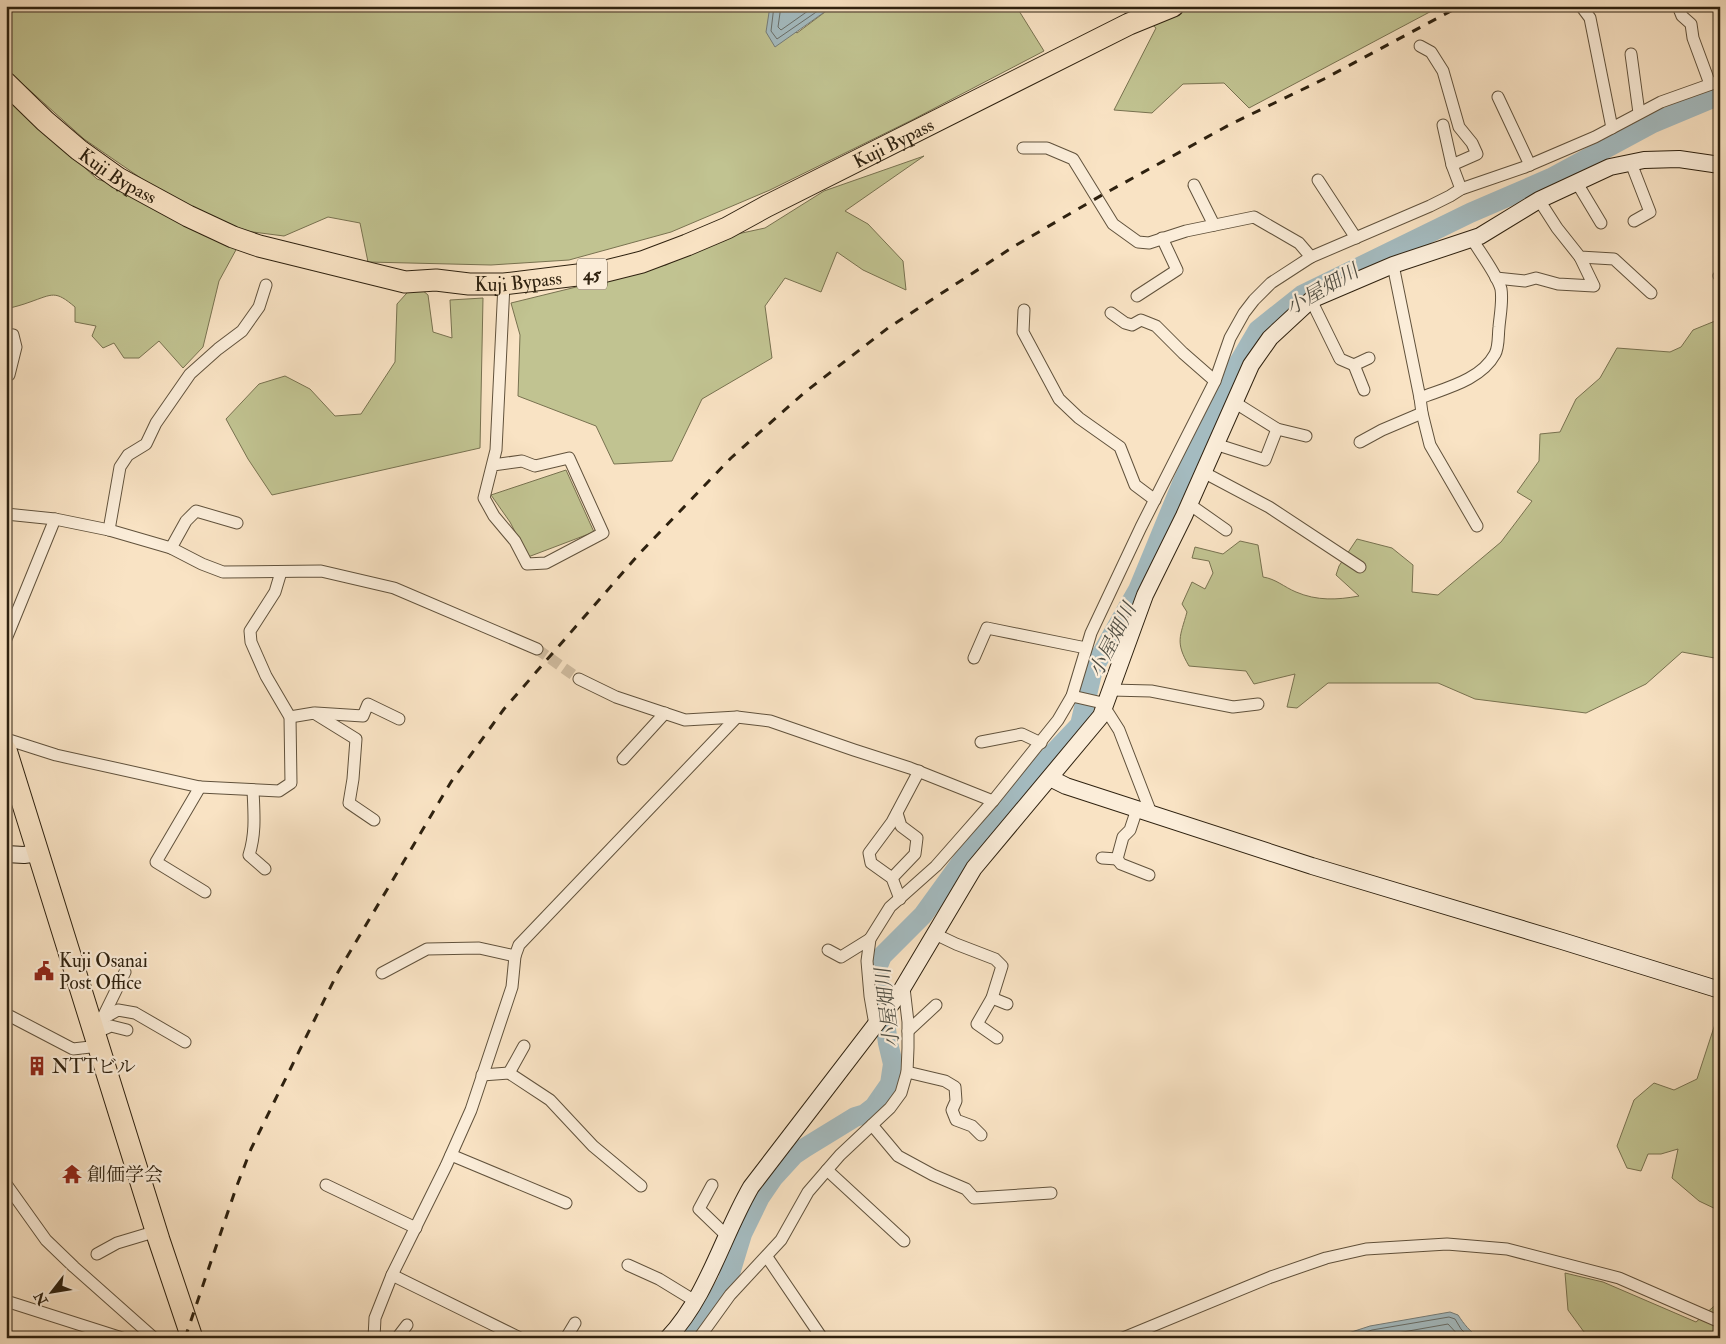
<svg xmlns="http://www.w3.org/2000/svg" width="1726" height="1344" font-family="'IM FELL Double Pica','Noto Serif JP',serif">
  <rect width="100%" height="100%" fill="#f9e3c4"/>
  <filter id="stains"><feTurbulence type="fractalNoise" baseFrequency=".004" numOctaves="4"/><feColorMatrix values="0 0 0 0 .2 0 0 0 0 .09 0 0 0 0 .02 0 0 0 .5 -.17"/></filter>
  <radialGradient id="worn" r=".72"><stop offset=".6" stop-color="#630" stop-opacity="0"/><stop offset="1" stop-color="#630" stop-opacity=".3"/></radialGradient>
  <g fill="#c1c391" stroke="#787250">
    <polygon points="6,6 770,6 769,9 797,33 833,6 1016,6 1044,51 912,120 770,190 671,232 569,260 491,265 368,262 360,223 328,217 284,236 245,231 161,192 84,139 6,69"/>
    <polygon points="1130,6 1441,6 1249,108 1224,83 1183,84 1152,113 1114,110 1156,28"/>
    <path d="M6,99L57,142L97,179L130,190L237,248L219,281L203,347L183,368L159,341L139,358H124L114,343L103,348L92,336L96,326L75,322V307C55,290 53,294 30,302C22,305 14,307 6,309Z"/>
    <polygon points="924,156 845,211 868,224 903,261 906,290 863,270 837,252 821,292 785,278 765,306 772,358 702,399 672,461 614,464 596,426 518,396 520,335 511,303 666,265 719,238 765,228 824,191"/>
    <polygon points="415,284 428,295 433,332 452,338 450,300 483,298 480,448 272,495 248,459 226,419 259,384 285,376 310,389 335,416 361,414 395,362 397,304"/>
    <path d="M1720,319V659L1682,652L1646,684L1586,713L1475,699L1438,683H1328L1297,708L1287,707L1295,674L1254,684L1246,671L1189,666C1175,642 1180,637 1187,612L1182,604L1192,582L1205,589L1213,573L1209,561L1192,558L1195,547L1223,554L1240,541L1258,545L1263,577C1276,579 1284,587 1296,592C1317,601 1337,600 1359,596L1336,575L1339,566L1357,539L1392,548L1413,565L1412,592L1438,595L1501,542L1532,501L1517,492L1539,461L1540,434L1560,432L1576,399L1600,378L1617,348L1670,352L1681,347L1693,330Z"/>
    <polygon points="566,470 594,532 528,557 510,522 491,495"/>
    <polygon points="1720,1019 1720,1211 1699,1201 1672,1178 1678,1149 1661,1154 1648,1154 1641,1171 1627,1168 1617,1146 1634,1100 1654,1083 1674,1090 1697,1079 1716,1021"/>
    <polygon points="1565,1273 1603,1282 1696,1322 1720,1301 1720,1338 1598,1338 1584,1332 1568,1310"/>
  </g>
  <g fill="#a4bbc0" stroke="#757d79">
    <polygon points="770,6 833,6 775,47 766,32"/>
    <path d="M1450,1312L1458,1315C1464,1324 1470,1332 1480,1338H1333L1370,1326Z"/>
  </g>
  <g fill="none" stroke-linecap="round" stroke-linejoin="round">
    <g stroke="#696e68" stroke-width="1">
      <polyline points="774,6 771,31 777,39 825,6"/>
      <polyline points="781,6 778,27 781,30 815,6"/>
      <polyline points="1349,1338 1372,1330 1449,1317 1455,1319 1461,1329 1470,1338"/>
      <polyline points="1369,1338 1448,1324 1461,1338"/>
    </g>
    <polyline stroke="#a4bbc0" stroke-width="20" points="686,1338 713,1307 728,1280 742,1234 760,1197 773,1178 794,1155 806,1147 855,1117 865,1114 874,1107 890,1084 893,1064 888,1043 877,968 882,956 923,915 999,810 1080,725 1093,669 1138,590 1183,481 1228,381 1258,330 1302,295 1470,213 1551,178 1653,123 1720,95"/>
    <polyline stroke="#d0bca0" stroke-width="11" stroke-dasharray="11 5.5" stroke-linecap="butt" points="537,649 579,679"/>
    <defs>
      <g id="street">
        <polyline points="1581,6 1590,18 1612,128"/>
        <polyline points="1678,6 1682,16 1691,24 1693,38 1710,84"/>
        <polyline points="1420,46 1431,52 1443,71 1459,127 1472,143 1477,154 1452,165 1461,189"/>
        <polyline points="1631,54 1639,113"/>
        <polyline points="1498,97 1530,165"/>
        <polyline points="1443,125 1452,165"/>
        <polyline points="1023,148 1047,148 1073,159 1113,224 1138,242 1149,243 1186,231 1254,217 1299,243 1311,257"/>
        <polyline points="1631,163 1650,212 1634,221"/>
        <polyline points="1318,180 1356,238"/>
        <polyline points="1577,183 1601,223"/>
        <polyline points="1194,185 1214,225"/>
        <polyline points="1539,200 1557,228 1580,257 1614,259 1651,293"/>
        <polyline points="1393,265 1420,398 1422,413 1430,445 1477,526"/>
        <polyline points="1719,276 1720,276"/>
        <polyline points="1496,278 1525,281 1536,278 1558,284 1594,286 1580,257"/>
        <polyline points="1137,296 1177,270 1162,238"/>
        <polyline points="1311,300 1340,359 1354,365 1369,358"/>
        <polyline points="1024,310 1023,332 1059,399 1079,418 1120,447 1135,485 1155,500"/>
        <polyline points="1111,313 1125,323 1132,325 1141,320 1156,326 1183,353 1215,381"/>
        <polyline points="6,334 13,335 16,347 9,375"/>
        <polyline points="1354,365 1364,390"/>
        <path d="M1420,398C1446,388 1481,380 1495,354C1499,347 1498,335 1499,327C1500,315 1503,301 1501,289C1498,276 1479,251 1472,239"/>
        <polyline points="1234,402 1277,429 1306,436"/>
        <polyline points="1360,442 1382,430 1422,413"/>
        <polyline points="1215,444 1265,460 1277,429"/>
        <polyline points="493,465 522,461 535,466 569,458 603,533 546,563 527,564 515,541 494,516 484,498 496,450 504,284"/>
        <polyline points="1203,472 1269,507 1360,567"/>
        <polyline points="1189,504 1226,530"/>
        <polyline points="6,514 55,519 109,530 171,548 202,564 223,572 321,571 394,588 537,649"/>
        <polyline points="109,530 120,467 128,455 146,444 156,423 190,374 218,349 242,331 259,307 266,285"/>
        <polyline points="171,548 186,521 196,511 237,523"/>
        <polyline points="6,639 55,519"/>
        <polyline points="974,658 987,628 1086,648"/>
        <polyline points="579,679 616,697 685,720 737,717 770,721 854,750 910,768 993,801"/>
        <polyline points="1111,690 1151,691 1233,707 1258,704"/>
        <polyline points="1072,696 1107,704"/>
        <polyline points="1105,708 1119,730 1151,813"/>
        <polyline points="316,713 363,716 368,704 399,719"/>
        <polyline points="290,717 314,713 356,739 353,779 349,803 374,820"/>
        <polyline points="6,739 56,755 200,787 279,791 291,783 290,717 266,676 251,642 250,631 275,592 281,572"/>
        <polyline points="981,742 1022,734 1041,743"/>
        <polyline points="623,759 665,713"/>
        <polyline points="200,787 156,862 205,892"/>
        <path d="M253,790C254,813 256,833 249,855L265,869"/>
        <polyline points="1102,858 1117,859 1123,837 1130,830 1137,809"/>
        <polyline points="1117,859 1121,864 1149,875"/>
        <polyline points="892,878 915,854 917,838 901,826 897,813"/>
        <polyline points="900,899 892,878 871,863 869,853 892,822 919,771"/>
        <polyline points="935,934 956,944 995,959 1002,966 992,998 977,1024 997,1038"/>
        <polyline points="828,950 841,957 870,939"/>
        <polyline points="382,973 427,949 479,948 515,956"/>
        <polyline points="992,998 1007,1004"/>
        <polyline points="6,1014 73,1049 99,1046"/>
        <polyline points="102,1019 118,1010 135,1013 185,1042"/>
        <polyline points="101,1021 125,972"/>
        <polyline points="875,1025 870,996 867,961 870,939 890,907 936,866 958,841 993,801 1058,720 1072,696 1091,633 1141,527 1215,381 1230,338 1244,313 1254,300 1271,283 1311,257 1430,206 1450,196 1461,189 1525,167 1595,137 1661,102 1720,81"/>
        <polyline points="908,1031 936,1005"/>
        <polyline points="95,1033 111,1026 127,1030"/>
        <polyline points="907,1072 945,1081 955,1087 956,1101 952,1110 956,1120 972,1126 981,1135"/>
        <polyline points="509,1073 524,1046"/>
        <polyline points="482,1075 509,1073 550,1100 593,1146 641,1186"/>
        <polyline points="872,1125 898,1156 933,1175 966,1189 974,1198 1051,1193"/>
        <polyline points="451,1155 566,1203"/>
        <polyline points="827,1170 904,1241"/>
        <polyline points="6,1184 46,1240 74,1267 154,1338"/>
        <polyline points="326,1185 416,1228"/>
        <polyline points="712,1185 699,1209 727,1236"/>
        <polyline points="97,1254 117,1243 157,1231"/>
        <polyline points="767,1257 822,1338"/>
        <polyline points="628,1265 659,1279 695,1301"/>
        <polyline points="392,1275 520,1338"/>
        <polyline points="6,1301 122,1338"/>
        <polyline points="374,1338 375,1318 392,1275 446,1166 471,1110 512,987 515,956 519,945 737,717"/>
        <polyline points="397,1338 407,1325"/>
        <polyline points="566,1338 575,1323"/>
        <polyline points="699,1338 730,1295 781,1240 808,1192 827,1170 840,1155 890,1108 901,1093 907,1072 908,1048 908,1022 904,988"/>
        <polyline points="1123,1338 1271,1277 1326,1258 1366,1249 1447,1244 1507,1249 1619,1278 1720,1322"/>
      </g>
      <g id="secondary">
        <polyline points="1050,778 1066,786 1312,866 1562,941 1720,990"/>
        <polyline points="6,854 24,855 39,853"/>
        <path d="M668,1338C708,1295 722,1237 751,1187L899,994L974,868L1101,716L1145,595L1184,516L1251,365L1270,338L1311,300L1393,265L1480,236L1539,200L1610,167L1644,160L1679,159L1720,165"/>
      </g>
      <g id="highway">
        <path id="s1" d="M6,83L45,121L79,150L118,178L188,216L233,237L259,246L405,282L436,280L469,284H504L602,272L642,262L687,245L727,228L767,206L1129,24L1173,6"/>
        <polyline points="6,750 159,1240 192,1338"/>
      </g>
    </defs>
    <use href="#street" stroke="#61523c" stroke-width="13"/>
    <use href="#secondary" stroke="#2e210f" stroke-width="18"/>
    <use href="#highway" stroke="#2e210f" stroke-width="23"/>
    <use href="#street" stroke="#fbedd9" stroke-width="11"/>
    <use href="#secondary" stroke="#fbedd9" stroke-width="16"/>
    <use href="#highway" stroke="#f9e3c4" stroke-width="21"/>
    <polyline stroke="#2e210f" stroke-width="3" stroke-dasharray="9 9" stroke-linecap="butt" points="185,1338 236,1188 251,1149 338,972 451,782 504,709 639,554 731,458 805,392 888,328 1013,247 1102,195 1229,125 1324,79 1460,6"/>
  </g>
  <defs>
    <symbol id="civic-bare" viewBox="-9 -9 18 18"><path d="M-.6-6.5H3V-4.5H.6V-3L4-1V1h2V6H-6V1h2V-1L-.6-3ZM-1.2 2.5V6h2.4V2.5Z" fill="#8f2418" stroke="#fbedd9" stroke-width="2.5" paint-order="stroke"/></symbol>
    <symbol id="building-bare" viewBox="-9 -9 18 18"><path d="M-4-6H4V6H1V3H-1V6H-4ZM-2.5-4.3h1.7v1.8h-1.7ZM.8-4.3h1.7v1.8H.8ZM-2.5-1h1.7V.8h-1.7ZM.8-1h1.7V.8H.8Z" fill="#8f2418" stroke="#fbedd9" stroke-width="2.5" paint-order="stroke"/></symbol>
    <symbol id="temple-bare" viewBox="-9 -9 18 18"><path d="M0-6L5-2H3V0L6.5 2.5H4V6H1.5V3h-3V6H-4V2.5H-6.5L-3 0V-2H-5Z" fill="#8f2418" stroke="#fbedd9" stroke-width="2.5" paint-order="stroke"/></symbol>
  </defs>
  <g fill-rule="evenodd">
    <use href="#civic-bare" x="30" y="957" width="28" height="28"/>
    <use href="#building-bare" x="23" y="1052" width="28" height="28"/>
    <use href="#temple-bare" x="58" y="1160" width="28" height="28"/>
  </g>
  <g text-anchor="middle" stroke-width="4.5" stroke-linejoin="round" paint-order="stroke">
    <rect fill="#fbedd9" stroke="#6c5e4c" stroke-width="1" x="577" y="258.5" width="30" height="31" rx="4"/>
    <g font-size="18" font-weight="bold" fill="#2e210f">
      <text x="592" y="280">45</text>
    </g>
    <g font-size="19" fill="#2e210f" stroke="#fbedd9">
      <text dy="7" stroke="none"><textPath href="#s1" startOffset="972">Kuji Bypass</textPath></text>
      <text dy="7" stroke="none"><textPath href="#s1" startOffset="146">Kuji Bypass</textPath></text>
      <text dy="7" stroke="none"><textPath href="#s1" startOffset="568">Kuji Bypass</textPath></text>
    </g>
    <g font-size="19" fill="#2e210f" stroke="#fbedd9" text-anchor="start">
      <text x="59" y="967">Kuji Osanai<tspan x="59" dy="22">Post Office</tspan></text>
      <text x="52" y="1073">NTTビル</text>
      <text x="87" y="1181">創価学会</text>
    </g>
    <g font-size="20" font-style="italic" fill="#514f44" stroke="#fbedd9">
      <text transform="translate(1322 289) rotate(-30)" y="7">小屋畑川</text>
      <text transform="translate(1112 640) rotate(-63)" y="7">小屋畑川</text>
      <text transform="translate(887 1008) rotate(-97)" y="7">小屋畑川</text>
    </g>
  </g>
  <rect width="1726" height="1344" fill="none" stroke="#f9e3c4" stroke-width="25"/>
  <rect x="8" y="8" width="1711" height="1329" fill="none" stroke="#2e210f" stroke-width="2.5"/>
  <rect x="12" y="12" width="1701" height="1319" fill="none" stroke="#2e210f"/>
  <g transform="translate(52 1292) rotate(239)" stroke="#fbedd9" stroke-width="4" paint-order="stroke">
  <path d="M0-4L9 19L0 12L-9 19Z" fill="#2e210f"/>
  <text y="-8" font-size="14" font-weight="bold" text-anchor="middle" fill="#2e210f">N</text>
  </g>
  <rect width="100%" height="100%" filter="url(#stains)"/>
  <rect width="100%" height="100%" fill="url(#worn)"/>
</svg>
